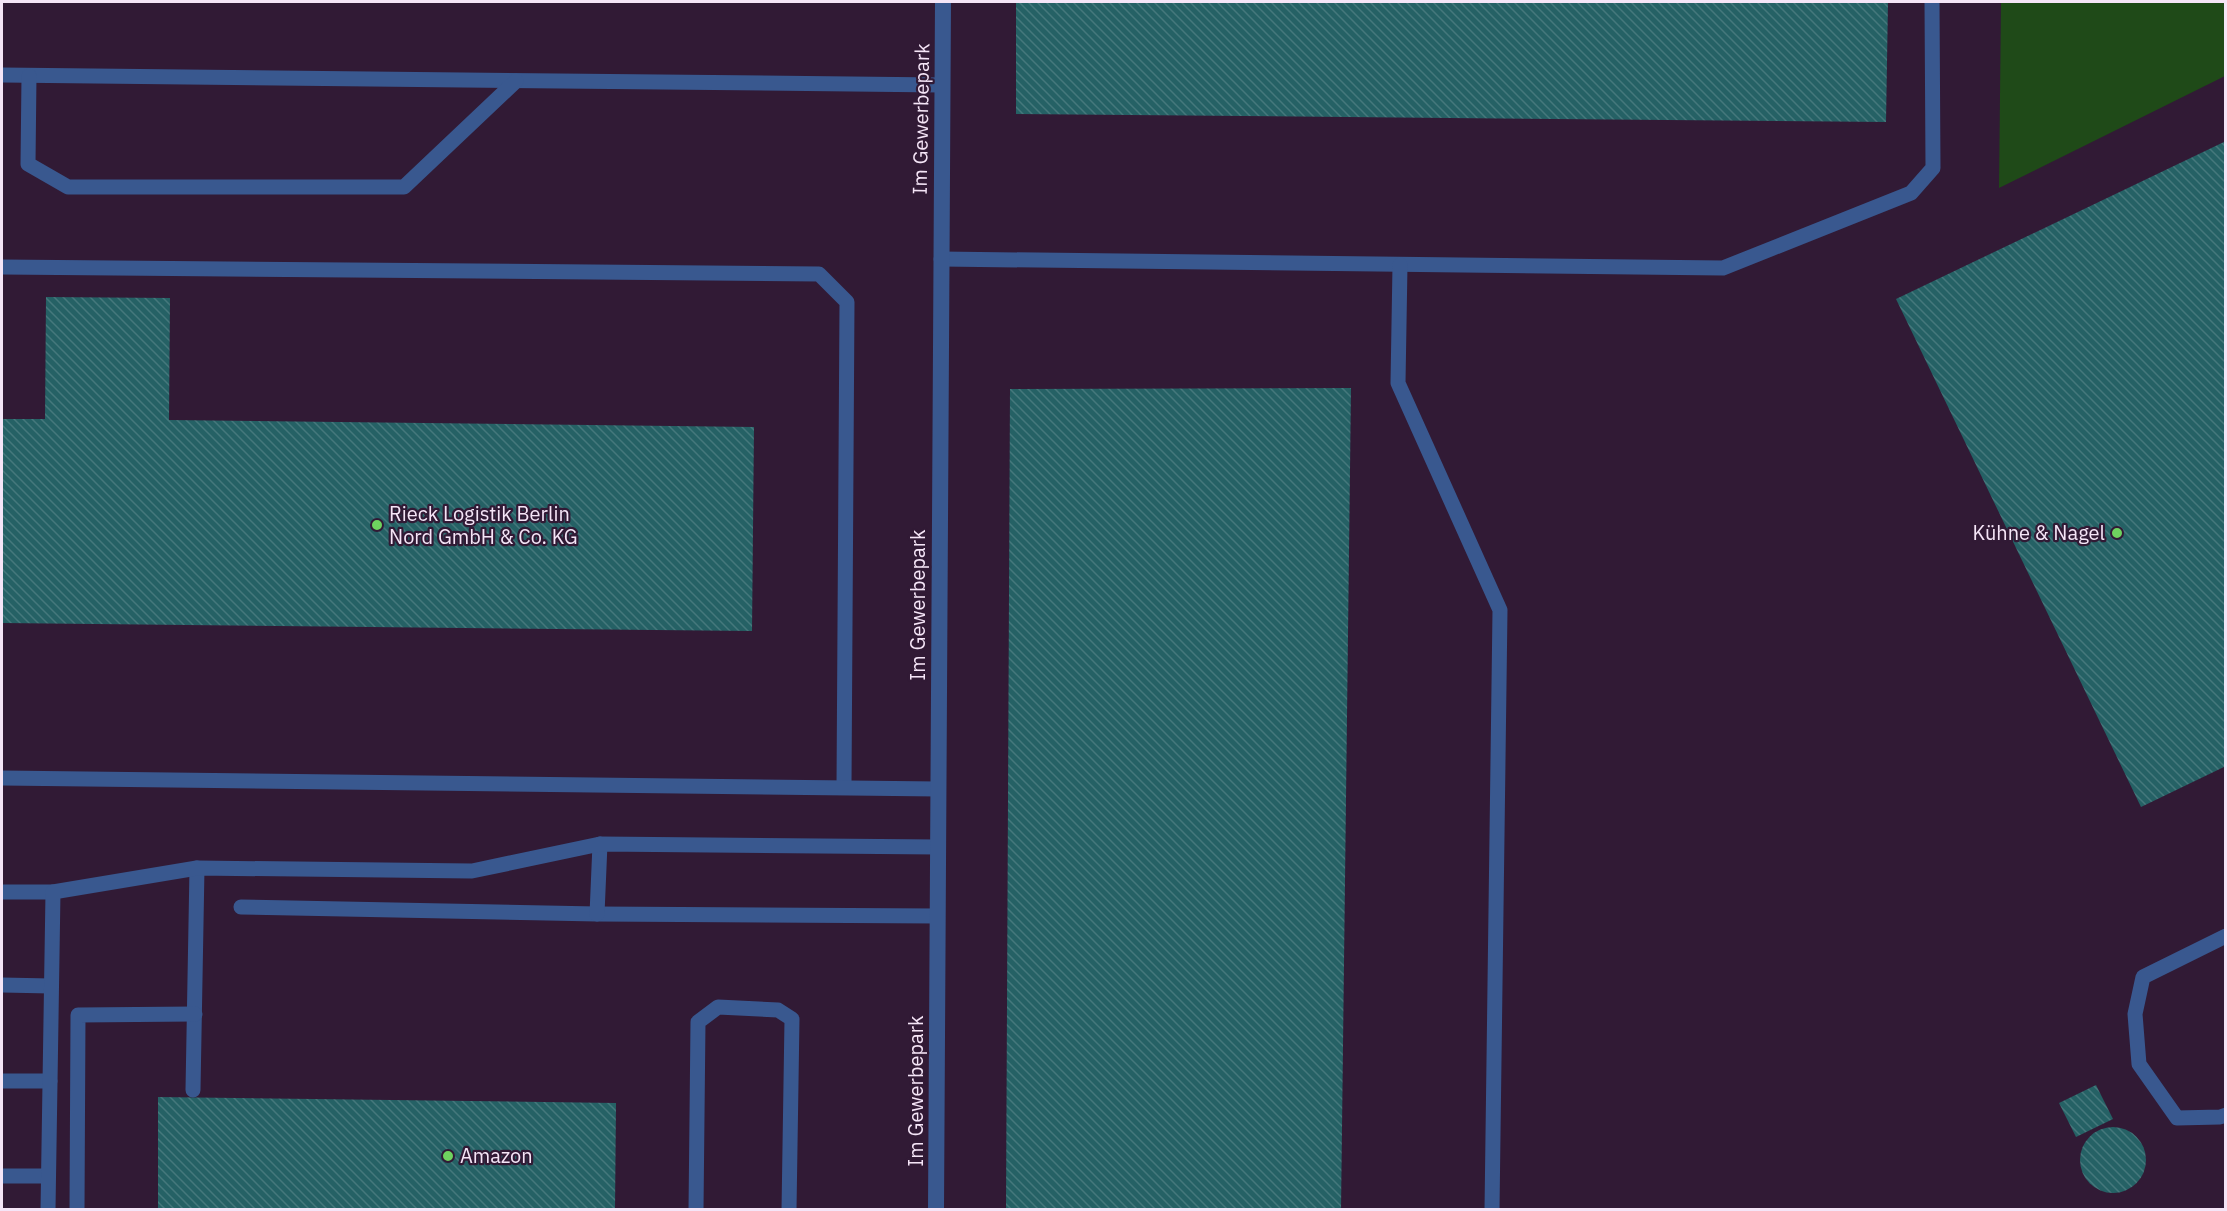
<svg xmlns="http://www.w3.org/2000/svg" width="2227" height="1211" font-family="'IBM Plex Sans',sans-serif">
  <defs>
    <pattern id="building-back-hatch" width="6" height="6" patternUnits="userSpaceOnUse" patternTransform="scale(1.5)"><rect width="6" height="6" fill="#256165"/><path d="M-1 5l2 2M0 0l6 6M5-1l2 2" fill="none" stroke="#45787c"/></pattern>
  </defs>
  <rect width="100%" height="100%" fill="#311a35"/>
  <polygon fill="#1f4a18" points="2001,2 2225,2 2225,76 1999,188"/>
  <g fill="url(#building-back-hatch)">
    <polygon points="1016,2 1888,2 1886,122 1016,114"/>
    <polygon points="2226,141 2226,766 2141,807 1896,299"/>
    <polygon points="46,297 170,298 169,420 754,427 752,631 2,623 2,419 45,419"/>
    <polygon points="1351,388 1341,1210 1006,1210 1010,389"/>
    <polygon points="2096,1085 2113,1119 2076,1137 2059,1103"/>
    <polygon points="158,1097 616,1103 615,1210 158,1210"/>
    <circle cx="2113" cy="1160" r="33"/>
  </g>
  <g fill="none" stroke-linecap="round" stroke-linejoin="round">
    <g stroke="#39588f" stroke-width="15">
      <polyline points="2,75 941,85"/>
      <polyline points="29,76 28,164 68,187 404,187 516,81"/>
      <polyline points="941,259 1723,268 1911,193 1933,168 1932,2"/>
      <polyline points="1400,265 1398,383 1500,610 1492,1210"/>
      <polyline points="2,267 819,274 847,302 844,786"/>
      <polyline points="2,778 938,789"/>
      <polyline points="2,892 53,892"/>
      <polyline points="241,907 597,914 937,916"/>
      <polyline points="597,914 600,844"/>
      <polyline points="2226,936 2143,977 2135,1014 2139,1064 2177,1118 2220,1117 2226,1115"/>
      <polyline points="2,985 51,986"/>
      <polyline points="2,1081 50,1081"/>
      <polyline points="193,1090 197,868"/>
      <polyline points="2,1176 48,1176"/>
      <polyline points="48,1210 53,892 197,868 472,871 600,844 938,847"/>
      <polyline points="77,1210 78,1015 195,1014"/>
      <polyline points="696,1210 698,1022 718,1007 778,1010 792,1019 789,1210"/>
    </g>
    <polyline stroke="#39588f" stroke-width="16" points="936,1210 943,2"/>
  </g>
  <g fill="#6fd35f" stroke="#311a35" stroke-width="2">
    <circle cx="377" cy="525" r="6"/>
    <circle cx="2117" cy="533" r="6"/>
    <circle cx="448" cy="1156" r="6"/>
  </g>
  <g text-anchor="middle" stroke-width="4.5" stroke-linejoin="round" paint-order="stroke">
    <g font-size="20" fill="#f5e5f7" stroke="#311a35">
      <text transform="translate(921 119) rotate(-89)" y="7">Im Gewerbepark</text>
      <text transform="translate(918 605) rotate(-90)" y="7">Im Gewerbepark</text>
      <text transform="translate(916 1091) rotate(-90)" y="7">Im Gewerbepark</text>
    </g>
    <g font-size="20" fill="#f5e5f7" stroke="#311a35" text-anchor="start">
      <text x="389" y="521">Rieck Logistik Berlin<tspan x="389" dy="23">Nord GmbH &amp; Co. KG</tspan></text>
      <text x="2105" y="540" text-anchor="end">Kühne &amp; Nagel</text>
      <text x="460" y="1163">Amazon</text>
    </g>
  </g>
  <rect width="2227" height="1211" fill="none" stroke="#f5e5f7" stroke-width="6"/>
</svg>
